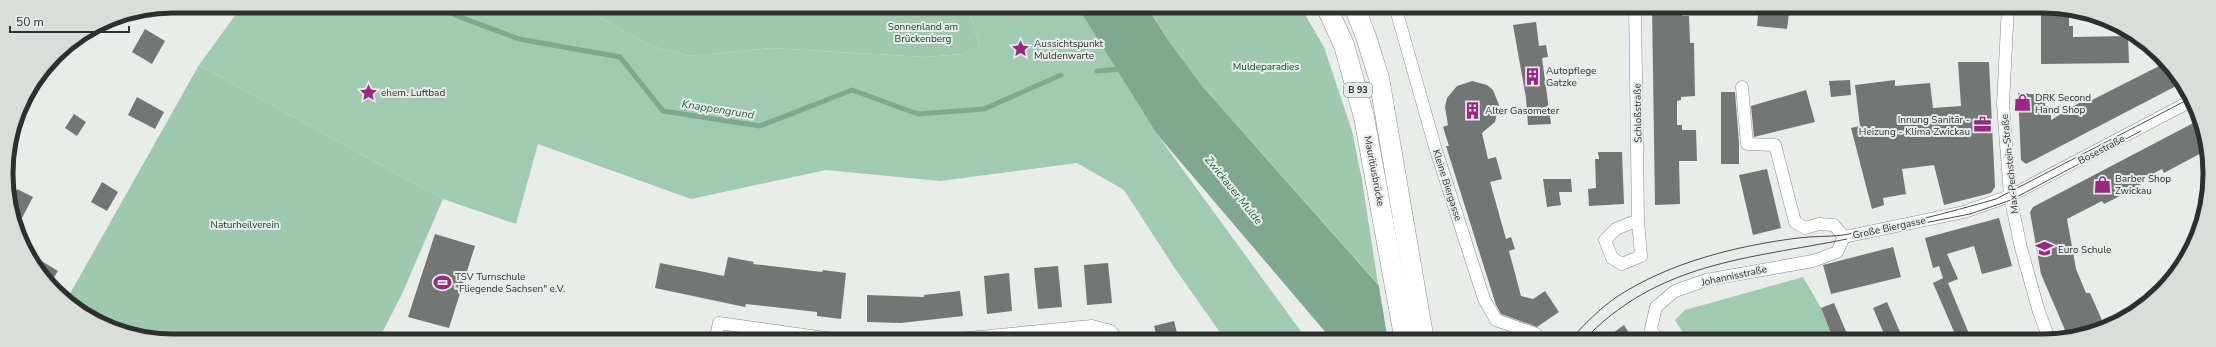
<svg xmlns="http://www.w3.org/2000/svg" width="2216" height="347" font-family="'Nunito Sans',sans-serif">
  <rect width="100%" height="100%" fill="#e9edea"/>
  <g fill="#a0c8af">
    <polygon points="575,6 967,6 980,47 964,54 924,57 771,48 690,56 651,46 591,12"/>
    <polygon points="1148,6 1300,6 1324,47 1352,131 1362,180 1378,284 1203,87 1168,40"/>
    <polygon points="199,65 443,199 402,294 378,341 162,341 100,324 67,299"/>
  </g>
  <g fill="#a0cab1">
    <polygon points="242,6 575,6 591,12 651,46 690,56 771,48 924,57 964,54 980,47 967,6 1077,6 1156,133 1308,341 1226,341 1174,267 1124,190 1077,163 940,181 826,170 691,199 538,144 516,224 443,199 199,65"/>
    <polygon points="1803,277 1821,308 1834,341 1759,341 1757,337 1751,341 1688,341 1675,320 1685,310"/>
  </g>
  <polygon fill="#80a890" points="1077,6 1147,6 1168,40 1203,87 1428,341 1333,341 1156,133"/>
  <polygon fill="#e9edea" points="1378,281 1430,339 1430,341 1388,341"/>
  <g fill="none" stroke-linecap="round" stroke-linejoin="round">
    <g stroke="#80a890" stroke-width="5">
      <polyline points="436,6 460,17 519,39 620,57 663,111 760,126 852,90 918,114 984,109 1061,75"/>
      <polyline points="1097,71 1122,69"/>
    </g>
  </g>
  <g fill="#727674">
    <polygon points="1652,6 1681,6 1682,16 1689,16 1690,43 1694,43 1695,96 1681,97 1681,100 1677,101 1677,125 1682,125 1682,130 1696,130 1697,161 1679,161 1680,204 1655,205"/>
    <polygon points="1759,6 1790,6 1787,29 1757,26"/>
    <polygon points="2041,6 2054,6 2069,11 2069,26 2073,26 2073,37 2128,36 2129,63 2041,64"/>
    <polygon points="1536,22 1539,46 1546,45 1548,57 1542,58 1551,124 1528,125 1526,98 1513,25"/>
    <polygon points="145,29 165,41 152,64 132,52"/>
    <polygon points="1958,62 1989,62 1995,187 1991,193 1944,205 1934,165 1902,169 1906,194 1883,198 1884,205 1872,209 1851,128 1860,126 1855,85 1895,80 1895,86 1930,83 1933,108 1961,106"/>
    <polygon points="2167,62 2180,84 2026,164 2021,160 2018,93 2045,95 2045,106 2051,106 2051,120 2079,103 2090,101"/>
    <polygon points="1850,80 1851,95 1831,97 1829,81"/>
    <polygon points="1472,81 1487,85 1493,90 1499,105 1495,122 1482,133 1488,159 1496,157 1502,179 1490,182 1506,239 1511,237 1515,249 1509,251 1521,296 1533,299 1545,291 1559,312 1537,327 1501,314 1496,305 1446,146 1449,146 1443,127 1448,125 1445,107 1447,98 1457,86"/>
    <polygon points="1806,90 1815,122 1754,137 1751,106"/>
    <polygon points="1721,92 1735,92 1739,143 1739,164 1721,164"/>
    <polygon points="137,97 164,112 155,129 128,115"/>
    <polygon points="74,114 86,122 77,136 65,128"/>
    <polygon points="2201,119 2205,151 2164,173 2162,169 2141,180 2143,183 2116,198 2104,204 2102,201 2067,219 2076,269 2086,293 2090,293 2105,327 2068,337 2041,274 2030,212 2033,207"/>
    <polygon points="1598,152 1622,152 1624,204 1589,206 1588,189 1596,188 1595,159 1599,159"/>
    <polygon points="1767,169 1781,228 1753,235 1739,175"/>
    <polygon points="1543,179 1571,179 1572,192 1559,192 1561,205 1547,207"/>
    <polygon points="102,182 118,192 107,211 91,202"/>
    <polygon points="17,189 33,197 22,218 13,214 11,200"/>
    <polygon points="1999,218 2012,266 1982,274 1974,246 1947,254 1958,279 1948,283 1972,341 1958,341 1933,283 1943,278 1939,266 1933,268 1925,238"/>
    <polygon points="435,234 475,246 449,328 408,317"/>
    <polygon points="1893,247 1901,277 1831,294 1823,265"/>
    <polygon points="30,254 58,271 49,285 48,284"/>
    <polygon points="728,257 754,262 753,264 822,272 823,270 846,273 841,319 817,316 817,312 746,304 745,307 655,288 660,263 724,276"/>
    <polygon points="1108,263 1112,303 1087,305 1084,265"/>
    <polygon points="1058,266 1062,307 1038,309 1034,268"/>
    <polygon points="1009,273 1012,311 987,314 984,276"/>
    <polygon points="960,291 963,316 901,323 867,322 867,295 924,297 924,295"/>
    <polygon points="1887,302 1904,341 1887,341 1873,308"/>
    <polygon points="1834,303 1850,341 1834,341 1821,308"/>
    <polygon points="1174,321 1179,341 1158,341 1154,326"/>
    <polygon points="1624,325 1634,341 1602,341"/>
  </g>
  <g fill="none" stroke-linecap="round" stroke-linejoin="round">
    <defs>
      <g id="minor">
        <polyline points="1395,6 1435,147 1484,299 1496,320 1536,334"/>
        <polyline points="1635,6 1638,220 1641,256 1622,264 1612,258 1605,240 1616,229 1638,220"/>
        <polyline points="2008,6 2003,104 2010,196 2021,248 2039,312 2050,341"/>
        <polyline points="1742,87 1747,144 1775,145 1795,222 1805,228 1819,224 1834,225 1844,237"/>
        <polyline points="1844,237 1964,212 2010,196 2191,101"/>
        <polyline points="715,341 719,323 846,341"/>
        <polyline points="937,341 1092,326 1111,331 1117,341"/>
        <polyline points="1658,341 1651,329 1656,307 1675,291 1706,280 1813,261 1837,252 1844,237"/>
      </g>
      <g id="primary">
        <polyline points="1326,6 1344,45 1364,117 1405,341"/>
        <polyline points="1354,6 1365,34 1379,78 1424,341"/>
      </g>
    </defs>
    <use href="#minor" stroke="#898d8b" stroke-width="13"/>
    <use href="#primary" stroke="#898d8b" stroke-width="21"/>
    <use href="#minor" stroke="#fff" stroke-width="12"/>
    <use href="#primary" stroke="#fff" stroke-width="20"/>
    <g stroke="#4a4c4b" stroke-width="1">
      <polyline points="1909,226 1970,214 2011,200 2141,131"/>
      <path d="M1569,341C1584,325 1600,308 1618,296C1671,262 1736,246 1798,238C1813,236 1828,237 1843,235C1894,227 1947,213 1996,199L2189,99"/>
      <path d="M1583,341C1657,262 1748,259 1847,239"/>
    </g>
  </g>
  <defs>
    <symbol id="sight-bare" viewBox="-9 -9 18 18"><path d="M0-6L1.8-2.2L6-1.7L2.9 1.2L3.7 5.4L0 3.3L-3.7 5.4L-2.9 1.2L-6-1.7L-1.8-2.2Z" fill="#9b2783" stroke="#e9edea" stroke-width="2.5" paint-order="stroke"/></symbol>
    <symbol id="building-bare" viewBox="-9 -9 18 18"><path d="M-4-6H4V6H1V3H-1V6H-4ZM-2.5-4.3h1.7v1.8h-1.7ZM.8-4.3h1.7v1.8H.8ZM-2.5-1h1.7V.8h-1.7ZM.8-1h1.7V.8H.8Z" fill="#9b2783" stroke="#e9edea" stroke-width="2.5" paint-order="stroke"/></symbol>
    <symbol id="shop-bare" viewBox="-9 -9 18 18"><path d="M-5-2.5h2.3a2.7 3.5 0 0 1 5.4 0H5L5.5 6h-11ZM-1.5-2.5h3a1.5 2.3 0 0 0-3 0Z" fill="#9b2783" stroke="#e9edea" stroke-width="2.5" paint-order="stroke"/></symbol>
    <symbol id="office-bare" viewBox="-9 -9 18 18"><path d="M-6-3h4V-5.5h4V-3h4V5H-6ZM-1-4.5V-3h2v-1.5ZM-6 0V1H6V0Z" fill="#9b2783" stroke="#e9edea" stroke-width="2.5" paint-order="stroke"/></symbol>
    <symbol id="school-bare" viewBox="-9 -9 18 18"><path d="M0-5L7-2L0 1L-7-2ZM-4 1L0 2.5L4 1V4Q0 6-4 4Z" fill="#9b2783" stroke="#e9edea" stroke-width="2.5" paint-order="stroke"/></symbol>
    <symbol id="stadium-bare" viewBox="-9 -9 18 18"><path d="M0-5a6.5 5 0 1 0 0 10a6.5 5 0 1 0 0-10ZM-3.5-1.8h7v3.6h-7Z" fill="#9b2783" stroke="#e9edea" stroke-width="2.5" paint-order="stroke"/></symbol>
  </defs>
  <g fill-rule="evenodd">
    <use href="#sight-bare" x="1008" y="36" width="25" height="25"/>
    <use href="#building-bare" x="1520" y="64" width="25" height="25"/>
    <use href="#sight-bare" x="356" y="80" width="25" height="25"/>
    <use href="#shop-bare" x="2010" y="90" width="25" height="25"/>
    <use href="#building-bare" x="1460" y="98" width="25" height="25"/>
    <use href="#office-bare" x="1970" y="112" width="25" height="25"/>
    <use href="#shop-bare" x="2090" y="172" width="25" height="25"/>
    <use href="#school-bare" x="2032" y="236" width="25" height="25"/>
    <use href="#stadium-bare" x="430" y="270" width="25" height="25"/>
  </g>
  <g text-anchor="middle" stroke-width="4" stroke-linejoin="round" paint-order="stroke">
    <rect fill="#e9edea" stroke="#666967" stroke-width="1" x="1344" y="83" width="28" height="14" rx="3"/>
    <g font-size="9" font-weight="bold" fill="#2e302f">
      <text x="1358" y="93">B 93</text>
    </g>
    <g font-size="10" fill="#0e4229" stroke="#e9edea">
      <text x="923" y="30">Sonnenland am<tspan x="923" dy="12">Brückenberg</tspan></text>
      <text x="1266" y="70">Muldeparadies</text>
      <text x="245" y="228">Naturheilverein</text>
    </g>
    <g font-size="10" fill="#2e302f" stroke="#e9edea" text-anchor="start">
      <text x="1034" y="47">Aussichtspunkt<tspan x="1034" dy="12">Muldenwarte</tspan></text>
      <text x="1546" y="74">Autopflege<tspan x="1546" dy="12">Gatzke</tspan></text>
      <text x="381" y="96">ehem. Luftbad</text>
      <text x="2035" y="101">DRK Second<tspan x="2035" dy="12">Hand Shop</tspan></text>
      <text x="1485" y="114">Alter Gasometer</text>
      <text x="1970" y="123" text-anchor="end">Innung Sanitär -<tspan x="1970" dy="12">Heizung - Klima Zwickau</tspan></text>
      <text x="2115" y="182">Barber Shop<tspan x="2115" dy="12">Zwickau</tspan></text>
      <text x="2058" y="253">Euro Schule</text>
      <text x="455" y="280">TSV Turnschule<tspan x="455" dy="12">"Fliegende Sachsen" e.V.</tspan></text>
    </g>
    <g font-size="10" fill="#2e302f" stroke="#e9edea">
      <text transform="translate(1637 113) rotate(-91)" y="4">Schloßstraße</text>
      <text transform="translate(2101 149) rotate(-28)" y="4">Bosestraße</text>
      <text transform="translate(2009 164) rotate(-96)" y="4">Max-Pechstein-Straße</text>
      <text transform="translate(1375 171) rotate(79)" y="4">Mauritiusbrücke</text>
      <text transform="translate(1448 185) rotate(72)" y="4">Kleine Biergasse</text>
      <text transform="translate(1889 227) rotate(-12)" y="4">Große Biergasse</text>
      <text transform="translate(1734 275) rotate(-12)" y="4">Johannisstraße</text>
    </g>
    <g font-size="11" font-style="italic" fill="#1b5f3e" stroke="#e9edea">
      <text transform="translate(718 109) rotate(9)" y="4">Knappengrund</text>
      <text transform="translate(1234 190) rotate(51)" y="4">Zwickauer Mulde</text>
    </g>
  </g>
  <path d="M0 0H2216V347H0ZM173 13H2043A160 160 0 0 1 2203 173V174A160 160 0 0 1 2043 334H173A160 160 0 0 1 13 174V173A160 160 0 0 1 173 13Z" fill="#dadedb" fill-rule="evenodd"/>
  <path fill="none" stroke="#2e302f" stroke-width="5" d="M173 13H2043A160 160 0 0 1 2203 173V174A160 160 0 0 1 2043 334H173A160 160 0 0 1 13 174V173A160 160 0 0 1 173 13Z"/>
  <path d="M10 26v6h119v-6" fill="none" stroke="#2e302f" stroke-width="2"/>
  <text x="16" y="26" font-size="12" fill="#2e302f" stroke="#e9edea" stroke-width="3" paint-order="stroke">50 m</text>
</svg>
